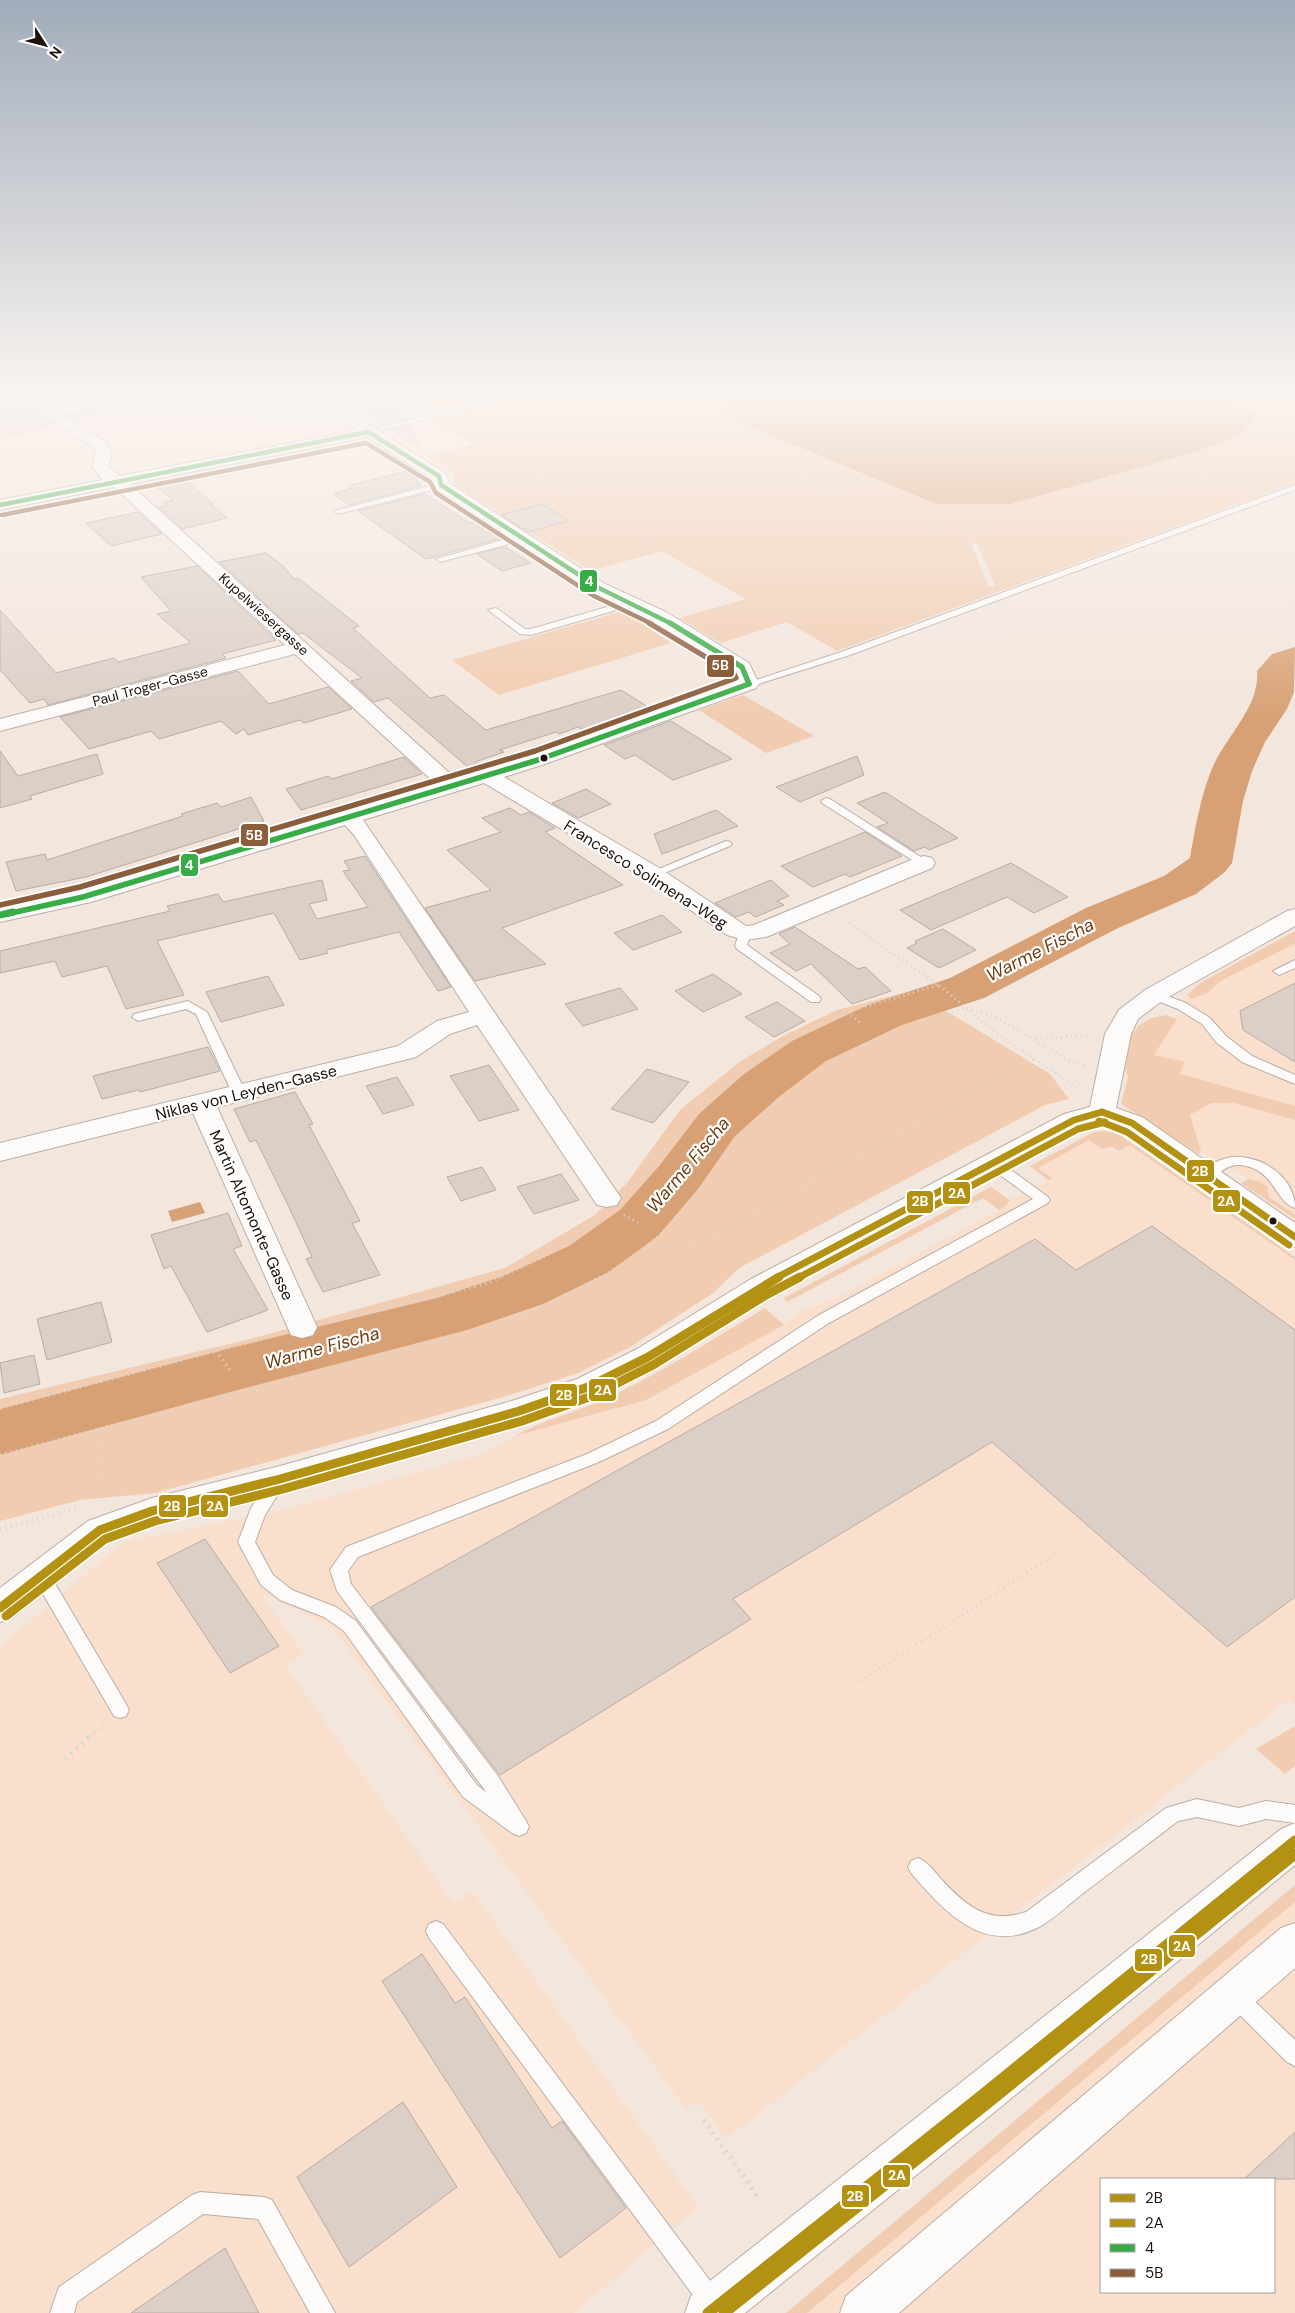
<svg xmlns="http://www.w3.org/2000/svg" width="1295" height="2313" font-family="'DM Sans',sans-serif">
  <rect width="100%" height="100%" fill="#f3e6dd"/>
  <g fill="#fadfcc" fill-rule="evenodd">
    <polygon points="1295,931 1295,1106 1179,1074 1185,1063 1154,1055 1177,1019 1187,995 1200,983"/>
    <polygon points="1212,1103 1234,1103 1295,1120 1295,1215 1268,1197 1269,1192 1258,1181 1249,1179 1201,1151 1190,1115"/>
    <polygon points="1089,1140 1106,1152 1111,1150 1116,1153 1130,1145 1295,1260 1295,1705 1289,1699 726,2139 698,2101 686,2109 332,1627 259,1592 304,1654 286,1666 453,1903 472,1891 698,2207 574,2313 0,2313 0,1647 124,1542 279,1511 480,1455 515,1436 646,1400 784,1325 799,1312 835,1299 999,1210 1007,1205 1009,1200 1052,1179 1038,1168"/>
    <path d="M1295,1902V2313H807ZM1101,2179H1274V2292H1101Z"/>
  </g>
  <g fill="#f1ccb0" fill-rule="evenodd">
    <path d="M420,393H1295V483L837,651L787,622L721,643L679,618L746,599L662,551L590,571L453,483L454,475L426,456L472,444L431,420L448,415L418,397ZM971,543H977L995,585L989,587Z"/>
    <polygon points="623,611 671,643 499,695 452,660"/>
    <polygon points="743,695 814,736 766,753 699,710"/>
    <polygon points="1295,931 1295,944 1222,980 1207,993 1192,999 1187,995 1200,983"/>
    <polygon points="923,988 930,993 943,1009 1050,1074 1069,1099 1045,1105 739,1268 713,1293 630,1347 578,1373 510,1395 155,1493 80,1500 0,1521 0,1399 258,1337 505,1268 595,1215 627,1183 680,1110 741,1061 783,1036 837,1010"/>
    <polygon points="1166,1015 1177,1019 1154,1055 1185,1062 1180,1074 1295,1106 1295,1120 1234,1103 1212,1103 1190,1115 1201,1151 1199,1154 1121,1104 1128,1077 1125,1069 1131,1036 1139,1025 1152,1018"/>
    <polygon points="1104,1131 1117,1133 1295,1257 1295,1260 1130,1145 1119,1151 1112,1147 1102,1149 1089,1140 1038,1168 1053,1179 1048,1180 1030,1166 1094,1132"/>
    <polygon points="1249,1179 1258,1181 1267,1186 1269,1197 1295,1215 1295,1219 1241,1183"/>
    <polygon points="991,1187 1009,1200 1007,1205 999,1210 983,1198 787,1302 784,1298"/>
    <path d="M765,1308L784,1325L646,1400L515,1436C542,1420 574,1413 603,1400C660,1374 712,1340 765,1308Z"/>
    <polygon points="1295,1726 1295,1766 1285,1774 1256,1749"/>
    <polygon points="1295,1885 1295,1902 807,2313 786,2313"/>
  </g>
  <g fill="#d8a175">
    <polygon points="736,393 1210,393 1228,398 1256,415 1239,436 1195,452 1010,504 936,504 739,422 723,407 727,398"/>
    <polygon points="200,1202 205,1213 172,1222 168,1211"/>
  </g>
  <g fill="none" stroke-linecap="round" stroke-linejoin="round">
    <path fill="#d8a175" fill-rule="evenodd" d="M1295,647L1294,692L1287,709L1265,742L1252,771L1243,801L1232,863L1225,872L1196,894L1118,928L984,998L902,1025L826,1061L780,1096L735,1136L698,1189L658,1236L609,1272L543,1304L467,1330L230,1392L0,1455V1409L230,1348L437,1298L503,1276L569,1246L620,1210L660,1165L699,1114L744,1074L792,1041L868,1005L950,978L1086,908L1164,876L1190,858C1195,829 1200,799 1211,771C1225,736 1260,708 1257,671L1272,654Z"/>
  </g>
  <g fill="#dbcfc7" stroke="#b8aca4">
    <polygon points="70,393 78,393 86,398 52,406 42,400"/>
    <polygon points="361,393 394,393 407,419 384,425 373,418"/>
    <polygon points="0,399 14,407 23,404 54,424 11,436 0,429"/>
    <polygon points="99,407 107,410 72,419 67,416"/>
    <polygon points="410,425 420,446 392,430"/>
    <polygon points="411,470 421,486 349,505 333,494 352,488 348,486"/>
    <polygon points="183,478 213,504 211,504 227,518 182,529 159,507 167,505 164,502 173,500 154,485"/>
    <polygon points="425,494 469,523 480,520 506,537 426,559 358,511"/>
    <polygon points="542,504 569,521 528,532 501,515"/>
    <polygon points="138,512 162,534 111,546 86,523"/>
    <polygon points="505,547 531,563 502,571 477,554"/>
    <polygon points="266,553 283,566 294,579 298,578 359,626 353,628 430,698 444,695 486,730 621,690 653,710 588,733 578,727 559,734 556,732 500,750 504,752 478,761 470,769 388,698 374,702 351,681 362,678 303,633 298,634 219,562"/>
    <polygon points="197,566 276,640 222,654 226,658 48,705 44,699 30,703 0,670 0,610 56,673 114,658 118,662 191,643 157,614 171,611 141,577"/>
    <polygon points="238,671 269,704 328,687 352,709 304,723 300,720 248,735 244,729 236,734 221,721 159,739 151,731 89,749 60,717"/>
    <polygon points="671,721 732,759 673,780 635,755 625,759 604,745"/>
    <polygon points="0,751 18,776 97,754 103,774 30,796 32,799 0,808"/>
    <polygon points="857,756 864,775 800,802 776,787"/>
    <polygon points="404,757 422,774 301,810 286,789 328,776 332,779"/>
    <polygon points="586,789 611,804 578,818 552,803"/>
    <polygon points="885,792 921,815 958,838 929,850 925,847 914,851 877,827 888,823 857,803"/>
    <polygon points="251,797 264,821 86,877 16,891 6,862 45,854 47,860 183,816 181,814 217,803 221,807"/>
    <polygon points="510,808 521,815 529,812 555,828 545,832 623,885 502,928 546,964 475,981 425,908 491,890 447,850 501,832 482,818"/>
    <polygon points="716,810 738,826 662,854 654,834"/>
    <polygon points="865,832 902,856 850,877 845,874 813,887 781,866"/>
    <polygon points="365,856 451,987 438,991 399,932 326,950 328,953 300,960 274,913 157,941 184,995 126,1009 107,966 62,977 55,961 0,973 0,951 170,911 167,906 218,894 223,902 322,880 327,900 309,904 317,919 368,907 343,871 350,870 344,861"/>
    <polygon points="1011,863 1068,897 1034,913 1007,897 931,930 900,910"/>
    <polygon points="771,880 789,896 777,901 784,905 755,917 749,912 736,917 715,903"/>
    <polygon points="662,915 682,932 633,950 614,933"/>
    <polygon points="795,927 858,969 865,967 891,991 852,1004 811,964 796,971 770,953 790,944 779,934"/>
    <polygon points="943,929 976,950 939,968 907,948 917,943 915,941"/>
    <polygon points="713,974 742,994 703,1012 675,991"/>
    <polygon points="268,976 284,1005 221,1022 206,992"/>
    <polygon points="1295,983 1295,1062 1243,1030 1240,1011"/>
    <polygon points="620,988 638,1009 583,1026 565,1004"/>
    <polygon points="777,1002 805,1021 774,1037 745,1017"/>
    <polygon points="208,1047 220,1071 140,1092 139,1090 102,1099 93,1076"/>
    <polygon points="489,1065 519,1110 479,1121 450,1076"/>
    <polygon points="647,1069 689,1082 653,1123 611,1109"/>
    <polygon points="397,1077 414,1105 383,1114 366,1086"/>
    <polygon points="295,1092 313,1124 309,1125 360,1221 352,1223 380,1275 323,1292 306,1259 312,1257 288,1205 256,1140 250,1142 234,1109"/>
    <polygon points="482,1167 496,1190 461,1201 447,1177"/>
    <polygon points="561,1174 579,1200 534,1214 517,1187"/>
    <polygon points="228,1213 242,1246 233,1249 268,1310 207,1332 171,1266 164,1269 151,1235"/>
    <polygon points="1152,1226 1295,1330 1295,1597 1227,1647 992,1442 733,1599 751,1619 500,1775 371,1607 1035,1239 1076,1270"/>
    <polygon points="101,1302 112,1342 47,1360 37,1319"/>
    <polygon points="34,1355 40,1384 4,1393 0,1363"/>
    <polygon points="205,1539 279,1646 230,1673 157,1563"/>
    <polygon points="422,1954 455,2003 465,1997 552,2128 562,2121 626,2208 560,2258 382,1981"/>
    <polygon points="403,2102 457,2187 349,2267 297,2177"/>
    <polygon points="1295,2132 1295,2179 1244,2179"/>
    <polygon points="225,2248 259,2313 131,2313"/>
  </g>
  <g fill="none" stroke-linecap="round" stroke-linejoin="round">
    <defs>
      <g id="lane">
        <polygon points="514,393 528,393 368,434 364,432"/>
        <polygon points="441,483 445,485 444,487 338,514 334,511"/>
        <polygon points="1295,485 1295,490 850,655 752,686 749,687 744,684 844,651"/>
        <polygon points="521,535 524,536 524,540 440,562 436,559"/>
        <polygon points="626,599 631,602 629,604 613,611 531,635 520,634 488,610 496,608 525,629 531,629 607,607"/>
        <polygon points="826,798 830,799 930,863 928,865 920,865 822,803 821,801"/>
        <polygon points="726,841 730,842 732,844 730,846 657,876 649,876 647,874"/>
        <polygon points="745,929 751,933 747,945 819,996 821,999 819,1002 811,1002 737,949 735,946 739,933"/>
        <polygon points="1295,960 1295,968 1279,975 1273,971"/>
        <polygon points="1154,991 1186,1003 1210,1018 1226,1036 1252,1056 1295,1075 1295,1084 1242,1062 1216,1042 1202,1024 1178,1009 1150,998 1148,995 1150,992"/>
        <polygon points="188,1001 207,1012 246,1093 244,1096 239,1097 232,1093 196,1014 186,1009 138,1021 132,1017 134,1014"/>
        <path d="M1231,1157C1261,1155 1295,1176 1295,1208C1275,1202 1276,1173 1246,1166C1223,1160 1216,1183 1200,1179L1198,1176C1206,1165 1218,1160 1231,1157Z"/>
        <polygon points="994,1160 999,1161 1048,1197 1050,1200 1048,1203 829,1323 668,1429 599,1462 358,1557 348,1571 351,1584 498,1776 526,1821 529,1827 526,1833 519,1836 512,1833 463,1797 344,1631 324,1617 280,1600 261,1585 238,1542 251,1508 273,1476 279,1474 285,1476 287,1480 265,1515 255,1542 273,1575 292,1590 336,1607 356,1621 477,1785 487,1793 337,1591 330,1570 346,1547 587,1454 656,1421 819,1315 1033,1199 989,1167 987,1164 989,1161"/>
        <polygon points="41,1568 47,1570 126,1704 129,1710 126,1716 120,1718 114,1716 32,1575 35,1570"/>
        <path d="M1197,1799L1239,1808L1266,1801L1295,1805V1823L1266,1819L1239,1826L1197,1817L1178,1821C1146,1846 1113,1870 1081,1895C1068,1905 1054,1919 1039,1927C983,1956 944,1911 911,1873L908,1867L911,1861L918,1858C928,1862 934,1871 941,1879C966,1906 988,1925 1026,1912L1166,1808Z"/>
        <polygon points="436,1921 443,1924 720,2294 724,2302 720,2310 714,2313 704,2310 429,1938 426,1931 429,1924"/>
        <polygon points="1235,1986 1242,1989 1295,2040 1295,2066 1287,2062 1228,2003 1225,1996 1228,1989"/>
        <polygon points="200,2192 264,2197 272,2200 335,2313 310,2313 258,2219 203,2214 77,2302 74,2313 50,2313 59,2287 192,2195"/>
      </g>
      <g id="street">
        <path d="M9,393H27L52,408L99,397L126,393L332,397L333,393H347L345,407L349,412L445,473L449,483L605,584L666,612L749,663L759,684L756,688L545,764L504,777L661,869L746,926L754,925L916,858L924,856L932,858L935,863L932,868L766,937L745,940L727,935L645,879L484,783L363,820L621,1198L617,1205L607,1207L597,1205L477,1025L450,1034L416,1057L217,1107L317,1327L313,1335L302,1338L291,1335L193,1113L0,1161V1143L398,1046L437,1021L469,1012L354,835L345,825L91,902L0,922V908L78,891L436,784L295,654L0,731V719L285,645L114,487L0,510V500L103,480L92,467L96,452L93,447ZM132,401C198,401 264,405 330,405L329,408L339,418L356,430L120,476L108,467L112,452L105,441L62,415L99,405ZM367,437L431,478L435,488L593,592L652,620L734,670L738,681L531,756L455,778L130,484Z"/>
        <polygon points="1295,909 1295,926 1163,1000 1138,1019 1131,1034 1116,1108 1142,1117 1295,1223 1295,1247 1285,1244 1122,1129 1101,1121 1084,1126 771,1293 659,1365 599,1395 519,1423 280,1492 157,1523 112,1539 12,1618 0,1622 0,1588 88,1521 152,1498 280,1466 512,1401 577,1379 637,1349 751,1279 1064,1114 1090,1107 1105,1034 1119,1010 1145,990 1287,911"/>
        <polygon points="1295,1923 1295,1968 899,2313 840,2313 846,2296 1281,1928"/>
      </g>
      <polygon id="secondary" points="1295,1823 1295,1865 997,2110 745,2313 685,2313 691,2296 1281,1829"/>
    </defs>
    <use href="#lane" stroke="#baaea7" stroke-width="2"/>
    <use href="#street" stroke="#baaea7" stroke-width="2"/>
    <use href="#secondary" stroke="#baaea7" stroke-width="2"/>
    <g stroke="#dad6d3" stroke-width="2" stroke-dasharray="0.5 2.5" stroke-linecap="butt">
      <polyline points="675,393 669,398 667,409 684,426 904,524 931,530 972,532 1031,525 1213,477 1276,453 1295,436"/>
      <polyline points="1258,393 1280,401 1295,413"/>
      <polyline points="452,428 797,624"/>
      <polyline points="972,532 990,581"/>
    </g>
    <polyline stroke="#dad6d3" stroke-width="2.5" stroke-dasharray="1 3" stroke-linecap="butt" points="795,623 827,641"/>
    <g stroke="#dad6d3" stroke-width="3" stroke-dasharray="1 4" stroke-linecap="butt">
      <polyline points="845,920 945,990 991,1029 1078,1089"/>
      <polyline points="847,1012 862,1024"/>
      <polyline points="1036,1039 1089,1035"/>
      <polyline points="633,1188 700,1108 771,1049 847,1012 939,985"/>
      <polyline points="624,1215 639,1223"/>
      <polyline points="645,1248 699,1244 1034,1059"/>
      <polyline points="498,1278 546,1256 598,1221"/>
      <polyline points="600,1278 645,1248 687,1210 745,1135 779,1100 815,1074 857,1050 964,1008 998,1018 1071,1062 1085,1066"/>
    </g>
    <g stroke="#dad6d3" stroke-width="4" stroke-dasharray="1 4.5" stroke-linecap="butt">
      <polyline points="330,1321 485,1284 501,1277"/>
      <polyline points="216,1351 230,1370"/>
      <polyline points="0,1408 276,1335"/>
      <polyline points="101,1429 104,1501"/>
      <polyline points="0,1455 473,1332 544,1307 601,1277"/>
      <polyline points="0,1529 78,1508"/>
      <polyline points="861,1681 1057,1553"/>
      <polyline points="90,1737 103,1725"/>
    </g>
    <g stroke="#dad6d3" stroke-width="5" stroke-dasharray="2 5.5" stroke-linecap="butt">
      <polyline points="65,1759 92,1735"/>
      <polyline points="704,2120 758,2197"/>
    </g>
    <use href="#lane" fill="#fdfbfa" fill-rule="evenodd"/>
    <use href="#street" fill="#fdfbfa" fill-rule="evenodd"/>
    <use href="#secondary" fill="#fdfbfa" fill-rule="evenodd"/>
    <defs>
      <g id="bus-1-far2">
        <polyline points="1102,1112 1132,1123 1295,1237"/>
        <polyline points="776,1278 1074,1120 1102,1112"/>
      </g>
      <polyline id="bus-1-far1" points="0,1608 100,1530 152,1511 280,1479 519,1411 588,1387 648,1357 779,1277"/>
      <polyline id="bus-1" points="708,2313 982,2095 1295,1841"/>
      <g id="bus-2-far2">
        <polyline points="1099,1121 1127,1132 1289,1245"/>
        <polyline points="798,1278 1078,1129 1105,1122"/>
      </g>
      <polyline id="bus-2-far1" points="6,1616 105,1539 155,1521 283,1489 522,1421 592,1396 653,1365 766,1295 800,1277"/>
      <polyline id="bus-2" points="724,2313 988,2103 1295,1854"/>
      <g id="bus-3-far2">
        <polyline points="368,432 439,476 441,485 599,588 672,624"/>
        <polyline points="0,505 368,432"/>
      </g>
      <g id="bus-3-far1">
        <polyline points="670,623 742,667 749,684"/>
        <polyline points="7,914 83,897 538,760 749,684"/>
      </g>
      <polyline id="bus-3" points="0,915 13,912"/>
      <polyline id="bus-4-far1" points="2,515 366,443 430,482 436,493 594,596 652,624"/>
      <polyline id="bus-4" points="0,905 80,887 535,751 736,678 734,674 649,623"/>
    </defs>
    <use href="#bus-1-far2" stroke="#fff" stroke-width="11"/>
    <use href="#bus-1-far1" stroke="#fff" stroke-width="12"/>
    <use href="#bus-1" stroke="#fff" stroke-width="15"/>
    <use href="#bus-2-far2" stroke="#fff" stroke-width="11"/>
    <use href="#bus-2-far1" stroke="#fff" stroke-width="12"/>
    <use href="#bus-2" stroke="#fff" stroke-width="15"/>
    <use href="#bus-3-far2" stroke="#fff" stroke-width="7"/>
    <use href="#bus-3-far1" stroke="#fff" stroke-width="9"/>
    <use href="#bus-3" stroke="#fff" stroke-width="11"/>
    <use href="#bus-4-far1" stroke="#fff" stroke-width="7"/>
    <use href="#bus-4" stroke="#fff" stroke-width="9"/>
    <use href="#bus-1-far2" stroke="#b39113" stroke-width="7"/>
    <use href="#bus-1-far1" stroke="#b39113" stroke-width="9"/>
    <use href="#bus-1" stroke="#b39113" stroke-width="11"/>
    <use href="#bus-2-far2" stroke="#b39113" stroke-width="7"/>
    <use href="#bus-2-far1" stroke="#b39113" stroke-width="9"/>
    <use href="#bus-2" stroke="#b39113" stroke-width="11"/>
    <use href="#bus-3-far2" stroke="#38ad47" stroke-width="4.5"/>
    <use href="#bus-3-far1" stroke="#38ad47" stroke-width="5.5"/>
    <use href="#bus-3" stroke="#38ad47" stroke-width="7"/>
    <use href="#bus-4-far1" stroke="#8b5d3b" stroke-width="4.5"/>
    <use href="#bus-4" stroke="#8b5d3b" stroke-width="5.5"/>
  </g>
  <linearGradient id="sky" x2="0" y2="1"><stop stop-color="#a1acba"/><stop offset="0.55" stop-color="#faf4f0"/><stop offset="1" stop-color="#faf4f0" stop-opacity="0"/></linearGradient>
  <rect width="1295" height="717" fill="url(#sky)"/>
  <g fill="#1d120b" stroke="#fff" stroke-width="2">
    <circle cx="544" cy="758" r="4.5"/>
    <circle cx="1273" cy="1221" r="4.5"/>
  </g>
  <g text-anchor="middle" stroke-width="4.5" stroke-linejoin="round" paint-order="stroke">
    <g font-size="14" fill="#1d120b" stroke="#fff">
      <text transform="translate(264 614) rotate(42)" y="5">Kupelwiesergasse</text>
      <text transform="translate(150 686) rotate(-15)" y="5">Paul Troger-Gasse</text>
    </g>
    <g font-size="16" fill="#1d120b" stroke="#fff">
      <text transform="translate(646 874) rotate(32)" y="6">Francesco Solimena-Weg</text>
      <text transform="translate(246 1092) rotate(-14)" y="6">Niklas von Leyden-Gasse</text>
      <text transform="translate(252 1215) rotate(66)" y="6">Martin Altomonte-Gasse</text>
    </g>
    <g font-size="18" font-style="italic" fill="#6d3c10" stroke="#fff">
      <text transform="translate(1040 950) rotate(-27)" y="6">Warme Fischa</text>
      <text transform="translate(688 1165) rotate(-50)" y="6">Warme Fischa</text>
      <text transform="translate(322 1348) rotate(-15)" y="6">Warme Fischa</text>
    </g>
  </g>
  <g stroke="#fff" stroke-width="2">
    <rect x="579" y="569" width="19" height="24" rx="5" fill="#38ad47"/>
    <rect x="706" y="654" width="29" height="24" rx="5" fill="#8b5d3b"/>
    <rect x="240" y="823" width="29" height="24" rx="5" fill="#8b5d3b"/>
    <rect x="180" y="853" width="19" height="24" rx="5" fill="#38ad47"/>
    <rect x="1186" y="1159" width="29" height="24" rx="5" fill="#b39113"/>
    <rect x="942" y="1181" width="29" height="24" rx="5" fill="#b39113"/>
    <rect x="1212" y="1189" width="29" height="24" rx="5" fill="#b39113"/>
    <rect x="906" y="1190" width="28" height="24" rx="5" fill="#b39113"/>
    <rect x="588" y="1378" width="29" height="24" rx="5" fill="#b39113"/>
    <rect x="549" y="1383" width="29" height="24" rx="5" fill="#b39113"/>
    <rect x="158" y="1494" width="29" height="24" rx="5" fill="#b39113"/>
    <rect x="200" y="1494" width="29" height="24" rx="5" fill="#b39113"/>
    <rect x="1168" y="1934" width="28" height="24" rx="5" fill="#b39113"/>
    <rect x="1134" y="1948" width="29" height="24" rx="5" fill="#b39113"/>
    <rect x="882" y="2164" width="29" height="24" rx="5" fill="#b39113"/>
    <rect x="841" y="2184" width="29" height="24" rx="5" fill="#b39113"/>
  </g>
  <g font-size="14" text-anchor="middle" font-weight="bold" fill="#fff">
    <text x="589" y="586">4</text>
    <text x="720" y="670">5B</text>
    <text x="254" y="840">5B</text>
    <text x="189" y="870">4</text>
    <text x="1200" y="1176">2B</text>
    <text x="957" y="1198">2A</text>
    <text x="1226" y="1206">2A</text>
    <text x="920" y="1206">2B</text>
    <text x="603" y="1395">2A</text>
    <text x="564" y="1400">2B</text>
    <text x="172" y="1511">2B</text>
    <text x="215" y="1511">2A</text>
    <text x="1182" y="1951">2A</text>
    <text x="1149" y="1964">2B</text>
    <text x="897" y="2180">2A</text>
    <text x="855" y="2201">2B</text>
  </g>
  <rect x="1100" y="2178" width="175" height="115" fill="#ffffff" stroke="#a5a09d"/>
  <rect x="1110" y="2194" width="25" height="8" fill="#b39113" stroke="#a5a09d"/>
  <text x="1145" y="2203" font-size="15" fill="#1d120b">2B</text>
  <rect x="1110" y="2219" width="25" height="8" fill="#b39113" stroke="#a5a09d"/>
  <text x="1145" y="2228" font-size="15" fill="#1d120b">2A</text>
  <rect x="1110" y="2244" width="25" height="8" fill="#38ad47" stroke="#a5a09d"/>
  <text x="1145" y="2253" font-size="15" fill="#1d120b">4</text>
  <rect x="1110" y="2269" width="25" height="8" fill="#8b5d3b" stroke="#a5a09d"/>
  <text x="1145" y="2278" font-size="15" fill="#1d120b">5B</text>
  <g transform="translate(45 45) rotate(126)" stroke="#ffffff" stroke-width="4" paint-order="stroke">
  <path d="M0-4L9 19L0 12L-9 19Z" fill="#1d120b"/>
  <text y="-8" font-size="14" font-weight="bold" text-anchor="middle" fill="#1d120b">N</text>
  </g>
</svg>
